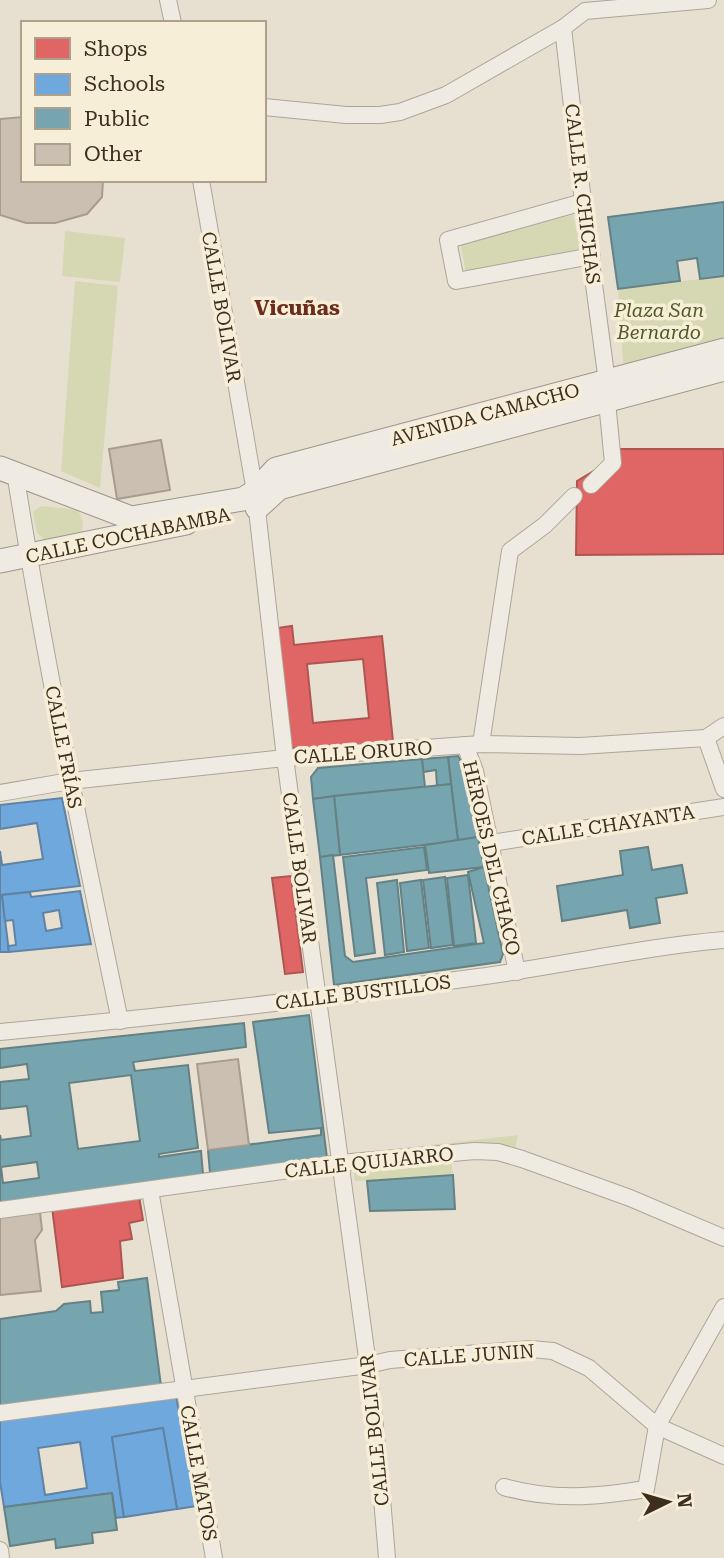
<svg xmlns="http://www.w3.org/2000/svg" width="724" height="1558" font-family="'Roboto Serif',serif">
  <rect width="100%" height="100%" fill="#e7e0d1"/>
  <g fill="#d6d7b3">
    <polygon points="573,215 581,249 466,273 460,241"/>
    <polygon points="65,231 125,238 120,282 62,276"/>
    <polygon points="724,276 724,341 632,368 623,363 618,289"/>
    <polygon points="75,281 118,286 100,488 61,471"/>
    <polygon points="41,506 78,510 83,521 82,536 51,545 37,533 33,512"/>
    <polygon points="518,1135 513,1160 475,1157 451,1159 453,1175 355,1181 351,1154"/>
  </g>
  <g fill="#e06666" stroke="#af5551" stroke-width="2" fill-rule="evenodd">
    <polygon points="605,449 724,449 724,554 576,555 577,481 607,463"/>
    <path d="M292,626L294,645L382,636L393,741L297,751L289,744L277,628ZM363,659L369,718L313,723L307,664Z"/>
    <polygon points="291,876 303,972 285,974 272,878"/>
    <polygon points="139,1196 143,1220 129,1223 132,1239 120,1241 123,1278 62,1287 52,1207"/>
  </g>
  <g fill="#6fa8dc" stroke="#6083a4" stroke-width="2" fill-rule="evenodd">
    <polygon points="62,798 80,886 2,895 9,952 0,952 0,851 2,865 43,859 37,823 0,829 0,805"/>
    <path d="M80,891L91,944L9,952L8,946L16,945L13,920L5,921L2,895L30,892L31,897ZM59,910L62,928L46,931L43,913Z"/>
    <path d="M176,1396L197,1506L177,1509L163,1428L112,1437L124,1517L116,1518L112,1493L4,1507L0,1482V1419ZM80,1442L87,1488L45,1495L38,1448Z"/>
    <polygon points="163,1428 177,1509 124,1517 112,1437"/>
  </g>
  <g fill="#76a5af" stroke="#658184" stroke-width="2" fill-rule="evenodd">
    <polygon points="724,202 724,276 700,279 697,258 677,261 680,281 618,289 608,217"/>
    <polygon points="458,756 462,763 478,837 458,841 448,757"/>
    <polygon points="448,757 451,784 437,786 436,770 423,772 422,759"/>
    <polygon points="422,759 425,787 313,799 311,777 318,768"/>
    <polygon points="451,784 458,841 340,855 334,796"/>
    <polygon points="334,796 340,855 320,857 313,799"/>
    <polygon points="478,837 484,867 429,873 425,845"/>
    <polygon points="424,847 427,870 366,878 375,953 355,956 343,857"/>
    <polygon points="648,847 652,870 682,865 687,893 656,898 660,923 630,928 627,910 562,921 557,886 623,875 620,851"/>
    <polygon points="333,855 345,956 353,962 484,943 468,872 484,867 503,954 500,962 334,985 320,857"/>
    <polygon points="468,875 476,943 454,946 447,878"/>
    <polygon points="445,877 453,945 431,948 423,880"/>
    <polygon points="397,880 404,952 385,955 377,883"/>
    <polygon points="421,880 429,948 407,951 400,883"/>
    <path d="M309,1015L327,1158L0,1204V1135L1,1140L31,1136L27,1106L0,1109V1082L29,1079L27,1064L0,1068V1049L244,1023L246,1047L133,1062L135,1071L188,1065L198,1148L159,1154V1157L201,1151L203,1174L210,1173L208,1150L321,1135V1128L269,1133L253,1022ZM131,1075L140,1141L78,1149L69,1083ZM37,1162L39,1178L3,1183L1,1167Z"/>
    <polygon points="453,1175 455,1209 370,1211 367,1181"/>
    <polygon points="147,1278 161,1386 0,1408 0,1319 56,1311 64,1304 90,1301 91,1313 103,1312 101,1292 119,1290 118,1282"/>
    <polygon points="112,1493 117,1530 92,1533 93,1543 56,1548 55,1539 10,1546 4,1507"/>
  </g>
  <g fill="#cbbfb2" stroke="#a89c90" stroke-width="2">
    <polygon points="23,117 23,180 103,180 102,197 87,214 55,223 26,223 0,215 0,119"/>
    <polygon points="161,440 170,490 117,499 109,449"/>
    <polygon points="238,1059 249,1145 208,1150 197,1064"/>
    <polygon points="40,1212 42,1230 35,1240 41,1291 0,1295 0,1217"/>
  </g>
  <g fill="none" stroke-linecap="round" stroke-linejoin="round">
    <defs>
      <g id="street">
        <polyline points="168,0 173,23"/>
        <polyline points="563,28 583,202 607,382 607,402 613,463 591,485"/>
        <polyline points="264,107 346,115 380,115 400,112 446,95 563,28 585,11 708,0"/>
        <polyline points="201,180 255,492 285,758 368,1365 379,1463 387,1558"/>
        <polyline points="583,202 448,240 456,281 592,256"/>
        <path d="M15,472C44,656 82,839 120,1021"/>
        <polyline points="706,738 724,789"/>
        <polyline points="481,744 510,551 545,525 574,496"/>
        <polyline points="465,745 475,771 517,972"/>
        <polyline points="0,793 70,781 285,758 481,744 580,746 706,738 724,726"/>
        <polyline points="491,843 724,807"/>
        <path d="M0,1032C160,1017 319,999 478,977C560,966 642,947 724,940"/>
        <polyline points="150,1190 214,1558"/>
        <polyline points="0,1210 340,1163 475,1151 498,1152 522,1159 630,1198 724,1238"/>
        <polyline points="0,1413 368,1365 390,1360 531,1349 553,1351 589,1368 657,1426 724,1456"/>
        <path d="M504,1487C553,1501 597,1497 646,1489L657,1426L724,1307"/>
        <polyline points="0,1550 1,1558"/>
      </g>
      <g id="secondary">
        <polyline points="0,468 131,518 243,499 255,492 276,469 724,350"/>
        <polyline points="257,508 279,488 724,369"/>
        <polyline points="0,561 186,523"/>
      </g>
    </defs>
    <use href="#street" stroke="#ada599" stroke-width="18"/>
    <use href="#secondary" stroke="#9c958a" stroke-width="25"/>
    <use href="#street" stroke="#efebe3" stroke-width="16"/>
    <use href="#secondary" stroke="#efebe3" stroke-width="23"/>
  </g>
  <g text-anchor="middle" stroke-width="7" stroke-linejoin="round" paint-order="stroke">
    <g font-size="19" fill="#3d2e20" stroke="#f7eed8">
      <text transform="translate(583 194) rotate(83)" y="7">CALLE R. CHICHAS</text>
      <text transform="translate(222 307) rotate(80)" y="7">CALLE BOLIVAR</text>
      <text transform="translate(485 414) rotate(-15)" y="7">AVENIDA CAMACHO</text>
      <text transform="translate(128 535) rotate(-12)" y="7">CALLE COCHABAMBA</text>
      <text transform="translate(64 747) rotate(79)" y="7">CALLE FRÍAS</text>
      <text transform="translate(363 752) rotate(-4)" y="7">CALLE ORURO</text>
      <text transform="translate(608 825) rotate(-9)" y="7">CALLE CHAYANTA</text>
      <text transform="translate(492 858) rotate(77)" y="7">HÉROES DEL CHACO</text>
      <text transform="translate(300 868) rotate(82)" y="7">CALLE BOLIVAR</text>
      <text transform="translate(363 992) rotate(-7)" y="7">CALLE BUSTILLOS</text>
      <text transform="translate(369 1162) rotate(-6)" y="7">CALLE QUIJARRO</text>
      <text transform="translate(469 1355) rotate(-4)" y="7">CALLE JUNIN</text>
      <text transform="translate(374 1430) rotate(-96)" y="7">CALLE BOLIVAR</text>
      <text transform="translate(199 1473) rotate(80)" y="7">CALLE MATOS</text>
    </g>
    <g font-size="19" font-style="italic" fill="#4d5a26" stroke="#f7eed8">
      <text x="659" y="317">Plaza San<tspan x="659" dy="22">Bernardo</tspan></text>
    </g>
    <g font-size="21" font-weight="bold" fill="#6b2e1e" stroke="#f7eed8">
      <text x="297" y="315">Vicuñas</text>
    </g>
  </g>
  <rect x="21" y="21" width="245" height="161" fill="#f7eed8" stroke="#ada18e" stroke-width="2"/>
  <rect x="35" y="38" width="35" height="21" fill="#e06666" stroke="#ada18e" stroke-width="2"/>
  <text x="84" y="56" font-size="21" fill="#3d2e20">Shops</text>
  <rect x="35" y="74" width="35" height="21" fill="#6fa8dc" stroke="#ada18e" stroke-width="2"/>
  <text x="84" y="91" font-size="21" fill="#3d2e20">Schools</text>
  <rect x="35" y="108" width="35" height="21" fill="#76a5af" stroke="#ada18e" stroke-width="2"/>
  <text x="84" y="126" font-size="21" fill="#3d2e20">Public</text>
  <rect x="35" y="144" width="35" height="21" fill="#cbbfb2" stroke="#ada18e" stroke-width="2"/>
  <text x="84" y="161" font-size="21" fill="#3d2e20">Other</text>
  <g transform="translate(668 1502) rotate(85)" stroke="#f7eed8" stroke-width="5" paint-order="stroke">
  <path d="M0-5L12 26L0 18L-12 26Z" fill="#3d2e20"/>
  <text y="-10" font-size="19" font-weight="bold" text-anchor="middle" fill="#3d2e20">N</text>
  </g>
</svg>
